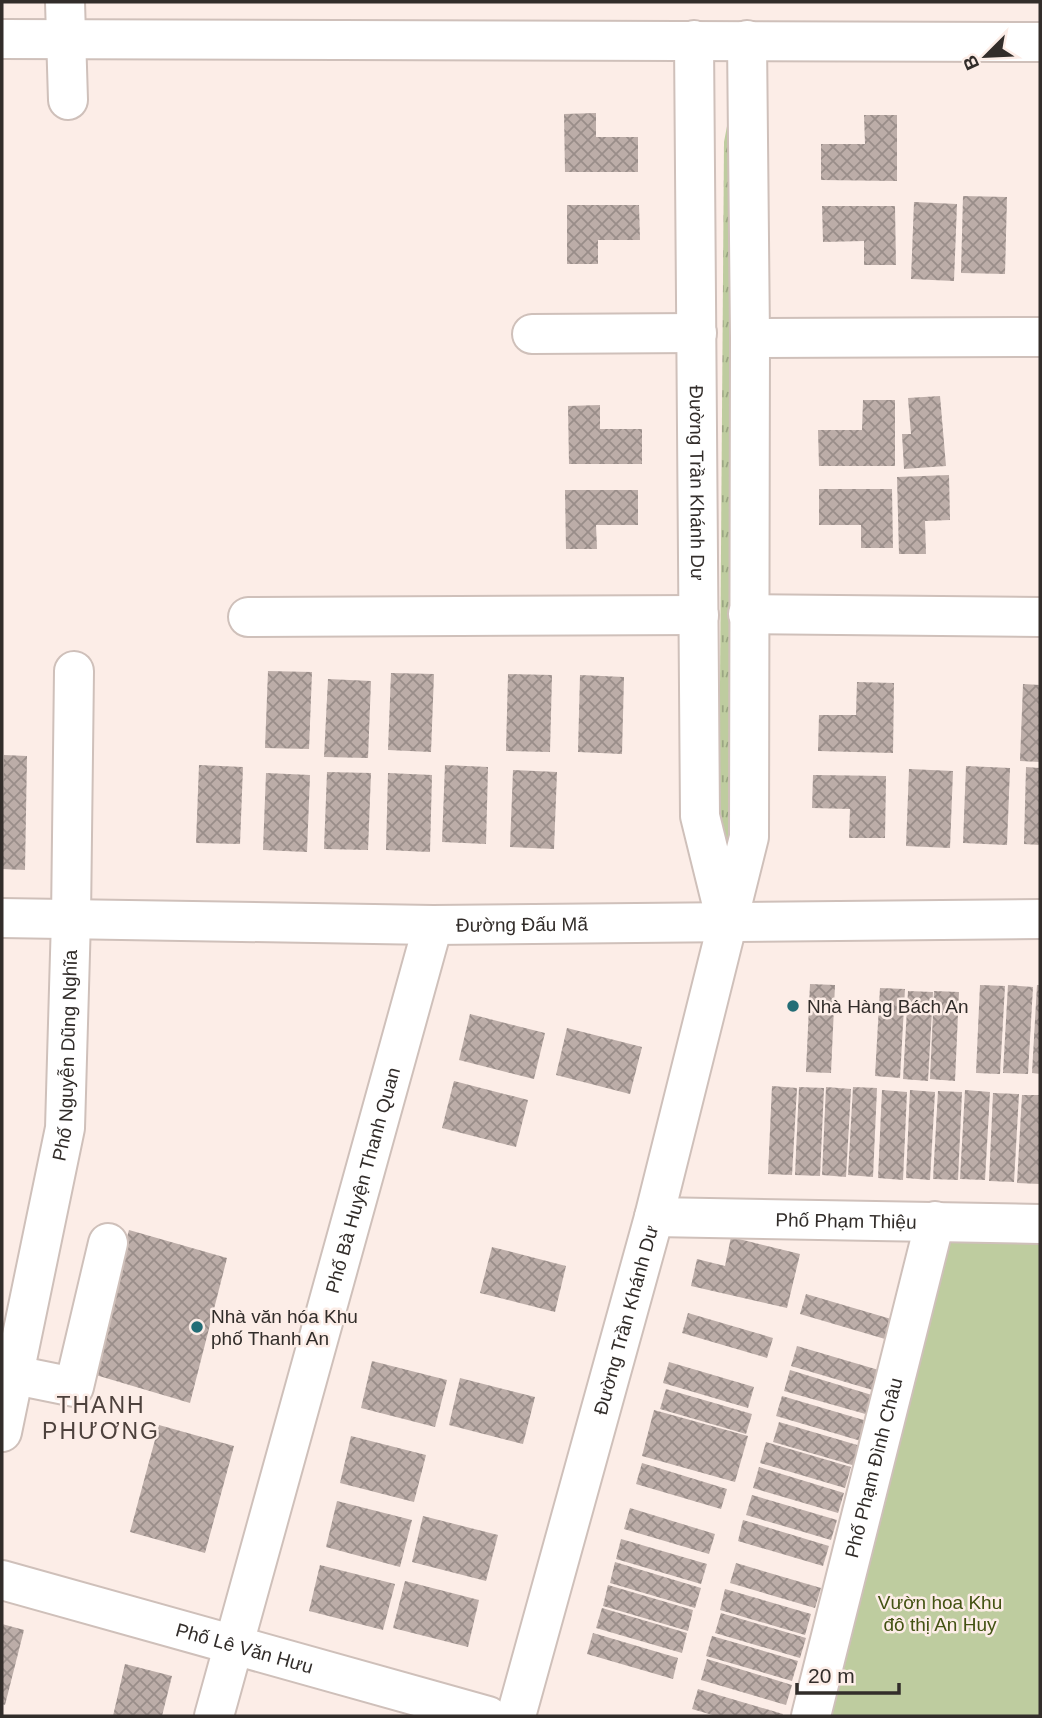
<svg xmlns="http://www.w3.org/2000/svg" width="1042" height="1718" font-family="Arial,sans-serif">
  <defs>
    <pattern id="grass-tufts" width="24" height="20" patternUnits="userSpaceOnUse" patternTransform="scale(1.75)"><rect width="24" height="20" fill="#becc9f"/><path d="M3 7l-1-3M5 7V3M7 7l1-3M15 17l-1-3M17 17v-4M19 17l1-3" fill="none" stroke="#9ba682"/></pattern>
    <pattern id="building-cross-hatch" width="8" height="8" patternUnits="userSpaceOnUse" patternTransform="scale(1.75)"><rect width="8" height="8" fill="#bcada8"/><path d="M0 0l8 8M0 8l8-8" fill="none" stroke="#998d89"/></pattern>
  </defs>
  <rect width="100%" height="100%" fill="#fcede7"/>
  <polygon fill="url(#grass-tufts)" points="732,124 738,842 726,849 719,822 724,142 727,126"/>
  <polygon fill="#becc9f" points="935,1221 1040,1224 1040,1716 811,1716"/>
  <g fill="url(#building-cross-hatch)">
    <polygon points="596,113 596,137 638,137 638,172 565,172 564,114"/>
    <polygon points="864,115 897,115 897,181 821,180 821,144 865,144"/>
    <polygon points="963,196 1007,197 1005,274 961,273"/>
    <polygon points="914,202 957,204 954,281 911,279"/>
    <polygon points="567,205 639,205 640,240 598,240 598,264 567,264"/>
    <polygon points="822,206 895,206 896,265 864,265 864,241 823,242"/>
    <polygon points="940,396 946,466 904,469 902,434 911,434 908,398"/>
    <polygon points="863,400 895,400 895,466 819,466 818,430 862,430"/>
    <polygon points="600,405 600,429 642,429 642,464 569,464 568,406"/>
    <polygon points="949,475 950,520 925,521 926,554 899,554 897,477"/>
    <polygon points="819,489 892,489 893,548 861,548 861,525 819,525"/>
    <polygon points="565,490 638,490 638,525 596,525 597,549 566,549"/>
    <polygon points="268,671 312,672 309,749 265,748"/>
    <polygon points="391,673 434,674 431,752 388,750"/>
    <polygon points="508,674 552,675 550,752 506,751"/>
    <polygon points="580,675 624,677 622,754 578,752"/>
    <polygon points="328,679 371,681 368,758 324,757"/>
    <polygon points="857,682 894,683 893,753 818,751 819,715 856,715"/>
    <polygon points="1023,684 1040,685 1040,762 1020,761"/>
    <polygon points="4,755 27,756 25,870 2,869"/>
    <polygon points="199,765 243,767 240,844 196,843"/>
    <polygon points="445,765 488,767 486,844 442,842"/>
    <polygon points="966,766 1010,768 1007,845 963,843"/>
    <polygon points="1026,767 1040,768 1040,845 1024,844"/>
    <polygon points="909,769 953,771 950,848 906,846"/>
    <polygon points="513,770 557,772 554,849 510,847"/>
    <polygon points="327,772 371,773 368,850 324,849"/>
    <polygon points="266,773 310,775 307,852 263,850"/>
    <polygon points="388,773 432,775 430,852 386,850"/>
    <polygon points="813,775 886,776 885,838 849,838 850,809 812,808"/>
    <polygon points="810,984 835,985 831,1073 806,1072"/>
    <polygon points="980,985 1005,986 1000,1074 976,1073"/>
    <polygon points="1008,985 1033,987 1028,1074 1003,1073"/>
    <polygon points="1037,985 1040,985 1040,1074 1032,1073"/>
    <polygon points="880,988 905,989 900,1078 875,1076"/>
    <polygon points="908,991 933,992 928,1081 903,1079"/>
    <polygon points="934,991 959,992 955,1081 930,1079"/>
    <polygon points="470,1014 545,1033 534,1079 459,1060"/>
    <polygon points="567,1028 642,1047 630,1094 556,1075"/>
    <polygon points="454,1081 528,1100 516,1147 442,1128"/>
    <polygon points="772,1086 797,1088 792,1175 768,1174"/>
    <polygon points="799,1087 824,1088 820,1176 795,1175"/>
    <polygon points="826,1087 851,1089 846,1177 822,1175"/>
    <polygon points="853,1087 877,1088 873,1177 848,1175"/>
    <polygon points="882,1090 907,1092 903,1180 878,1178"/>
    <polygon points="910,1090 935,1092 930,1180 906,1178"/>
    <polygon points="965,1090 990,1092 985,1180 960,1179"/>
    <polygon points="938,1091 962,1092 958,1180 933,1179"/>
    <polygon points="993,1093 1019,1094 1014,1182 989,1181"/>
    <polygon points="1022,1095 1040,1095 1040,1184 1017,1183"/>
    <polygon points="129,1230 227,1258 190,1403 89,1373"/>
    <polygon points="731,1237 800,1254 787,1308 691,1286 697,1259 725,1266"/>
    <polygon points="492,1247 566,1266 555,1312 480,1293"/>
    <polygon points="806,1294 891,1319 885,1339 800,1314"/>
    <polygon points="688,1313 773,1338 767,1358 682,1333"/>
    <polygon points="797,1346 882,1371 876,1391 791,1366"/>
    <polygon points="372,1361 447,1380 435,1427 361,1408"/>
    <polygon points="669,1362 754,1387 748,1408 663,1383"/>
    <polygon points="790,1370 875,1396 869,1415 784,1391"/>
    <polygon points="460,1378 535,1397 523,1444 449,1425"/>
    <polygon points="666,1389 752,1414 746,1434 660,1409"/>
    <polygon points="782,1396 867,1421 861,1441 776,1416"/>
    <polygon points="654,1410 748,1436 735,1482 642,1456"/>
    <polygon points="779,1422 864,1447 859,1467 773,1442"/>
    <polygon points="159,1425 234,1446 205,1553 130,1532"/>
    <polygon points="351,1436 426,1455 414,1502 340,1483"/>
    <polygon points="766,1442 851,1467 845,1488 760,1463"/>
    <polygon points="642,1463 727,1489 721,1509 636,1484"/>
    <polygon points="759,1467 844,1493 838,1513 753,1488"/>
    <polygon points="752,1495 837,1520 831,1540 746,1515"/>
    <polygon points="337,1501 412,1520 400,1567 326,1547"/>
    <polygon points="630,1508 715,1534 709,1554 624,1529"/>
    <polygon points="423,1516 498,1535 486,1581 412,1562"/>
    <polygon points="743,1520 829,1546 823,1566 738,1541"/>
    <polygon points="621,1539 707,1564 701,1584 616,1559"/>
    <polygon points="615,1562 701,1588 695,1608 610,1583"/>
    <polygon points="736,1563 821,1588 815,1608 730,1583"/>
    <polygon points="320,1565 395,1584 383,1630 309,1611"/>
    <polygon points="405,1581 479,1600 468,1647 393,1628"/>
    <polygon points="608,1585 693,1610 688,1631 603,1606"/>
    <polygon points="725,1589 811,1614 805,1635 720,1610"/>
    <polygon points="602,1608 687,1633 682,1653 596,1628"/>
    <polygon points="721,1613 806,1638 800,1658 715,1633"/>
    <polygon points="2,1624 24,1630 5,1705 2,1704"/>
    <polygon points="593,1633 678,1658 673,1679 587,1654"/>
    <polygon points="712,1636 798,1661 792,1681 706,1656"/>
    <polygon points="707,1659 792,1685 786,1705 701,1680"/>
    <polygon points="125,1664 172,1676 162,1716 113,1716"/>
    <polygon points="698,1689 783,1714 782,1716 716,1716 692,1709"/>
  </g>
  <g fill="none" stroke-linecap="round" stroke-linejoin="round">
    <defs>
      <g id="minor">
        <polyline points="65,2 68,100"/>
        <polyline points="2,39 1040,42"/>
        <path id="s1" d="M694,40L700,816L725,917"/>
        <polyline points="532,334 697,333"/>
        <polyline points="750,338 1040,337"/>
        <polyline points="748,614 1040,617"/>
        <polyline points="248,617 699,615"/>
        <path id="s2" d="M2,918L433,925L1040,919"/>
        <path id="s3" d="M654,1217L1040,1224"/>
        <polyline points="15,1375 74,1387 108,1243"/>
        <path id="s4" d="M2,1432L65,1128L71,919L74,671"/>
        <path id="s5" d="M2,1580L488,1716"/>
        <path id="s6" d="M214,1716L433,925"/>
        <path id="s7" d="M516,1716L654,1217L749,837L750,338L747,40"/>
        <path id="s8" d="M811,1716L935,1221"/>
      </g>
    </defs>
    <use href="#minor" stroke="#cfc0ba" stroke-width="42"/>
    <use href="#minor" stroke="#fff" stroke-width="38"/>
  </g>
  <g fill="#236d76" stroke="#fcede7" stroke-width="2.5">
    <circle cx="793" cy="1006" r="7"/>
    <circle cx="197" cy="1327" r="7"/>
  </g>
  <g text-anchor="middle" stroke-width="5" stroke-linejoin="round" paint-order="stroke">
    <g font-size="19" fill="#322d2a" stroke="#fcede7">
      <text dy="7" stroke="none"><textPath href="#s1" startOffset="443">Đường Trần Khánh Dư</textPath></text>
      <text dy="7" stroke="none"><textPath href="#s2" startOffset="520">Đường Đấu Mã</textPath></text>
      <text dy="7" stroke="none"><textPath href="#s4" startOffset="383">Phố Nguyễn Dũng Nghĩa</textPath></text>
      <text dy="7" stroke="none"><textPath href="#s6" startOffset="556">Phố Bà Huyện Thanh Quan</textPath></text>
      <text dy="7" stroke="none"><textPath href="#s3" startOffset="192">Phố Phạm Thiệu</textPath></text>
      <text dy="7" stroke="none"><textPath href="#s7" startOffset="411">Đường Trần Khánh Dư</textPath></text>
      <text dy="7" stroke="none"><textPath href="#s8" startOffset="256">Phố Phạm Đình Châu</textPath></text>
      <text dy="7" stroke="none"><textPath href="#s5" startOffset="252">Phố Lê Văn Hưu</textPath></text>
    </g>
    <g font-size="19" fill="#322d2a" stroke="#fcede7" text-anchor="start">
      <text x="807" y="1013">Nhà Hàng Bách An</text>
      <text x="211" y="1323">Nhà văn hóa Khu<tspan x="211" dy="22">phố Thanh An</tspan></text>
    </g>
    <g font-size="19" fill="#435212" stroke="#fcede7">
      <text x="940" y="1609">Vườn hoa Khu<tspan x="940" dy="22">đô thị An Huy</tspan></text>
    </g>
    <g font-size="23" letter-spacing="2" fill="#4d413c" stroke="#fcede7">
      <text x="101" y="1413">THANH<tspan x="101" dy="26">PHƯƠNG</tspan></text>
    </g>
  </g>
  <rect width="1042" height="1718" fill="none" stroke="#322d2a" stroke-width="7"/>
  <g transform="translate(986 56) rotate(246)" stroke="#fcede7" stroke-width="5" paint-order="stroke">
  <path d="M0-5L12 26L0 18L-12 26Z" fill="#322d2a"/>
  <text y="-10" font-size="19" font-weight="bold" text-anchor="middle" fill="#322d2a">B</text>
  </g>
  <path d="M797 1683v10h102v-10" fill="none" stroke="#322d2a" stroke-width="3.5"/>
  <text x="808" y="1683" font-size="21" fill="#322d2a" stroke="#fcede7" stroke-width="5" paint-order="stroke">20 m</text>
</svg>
